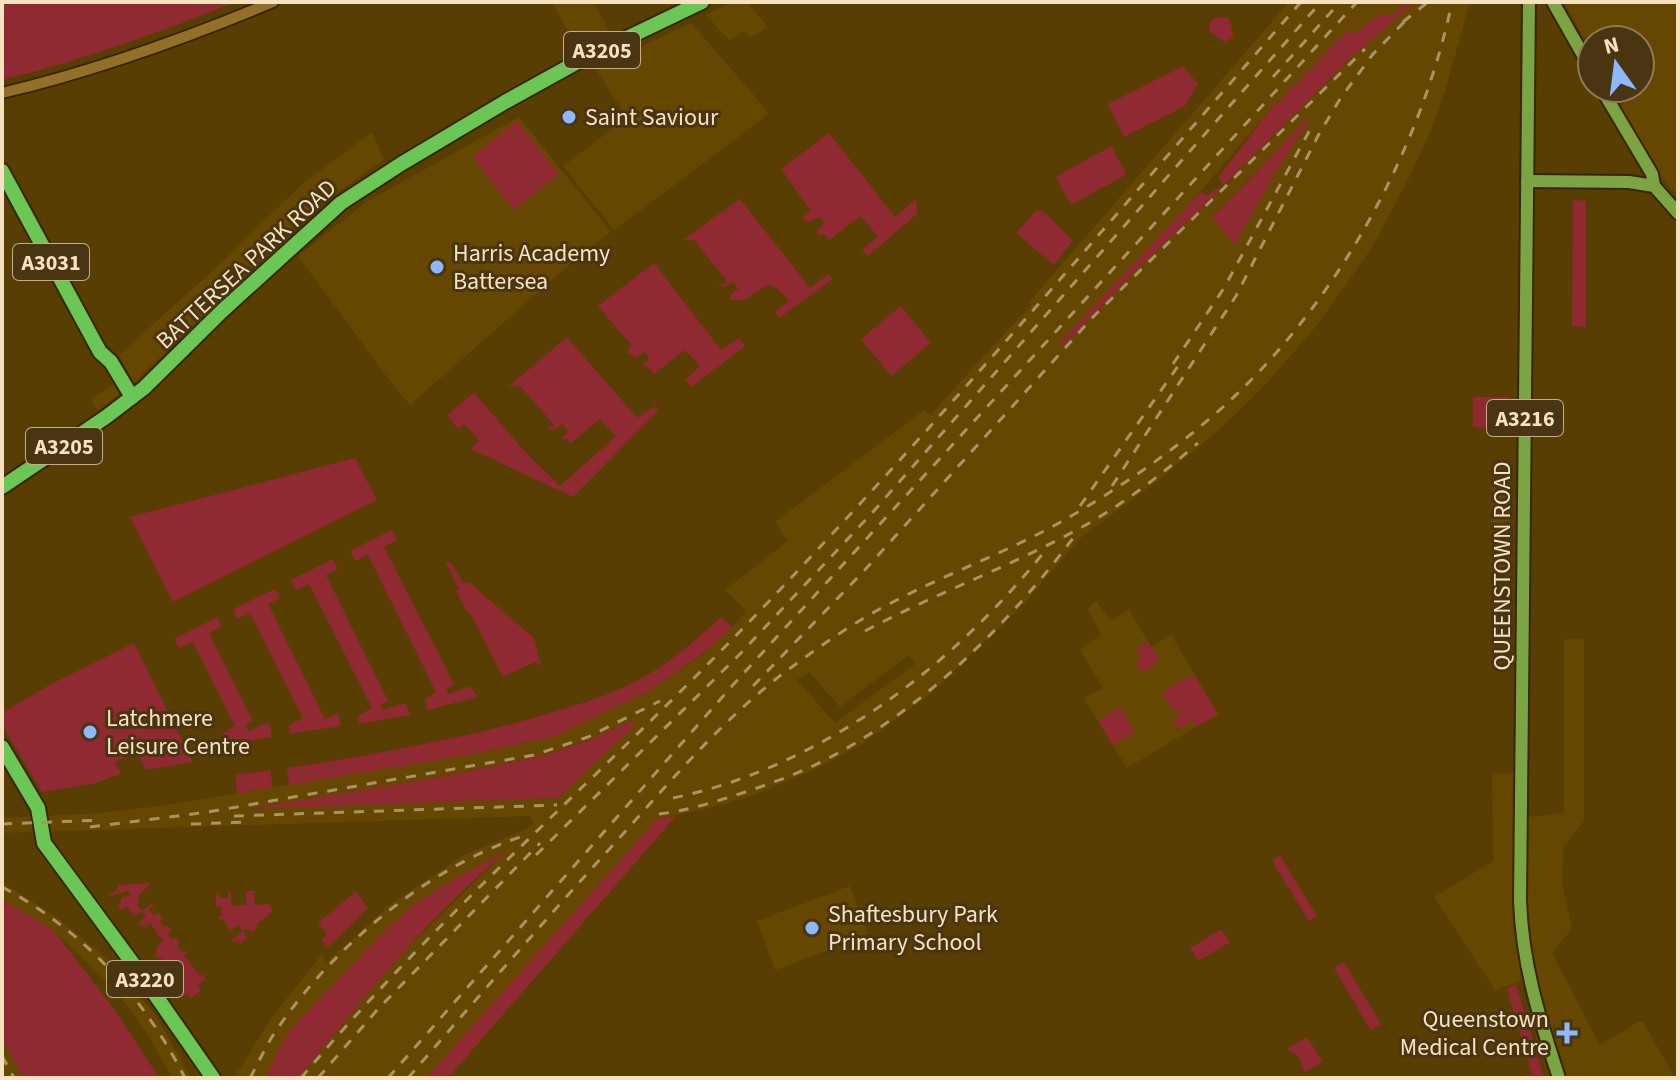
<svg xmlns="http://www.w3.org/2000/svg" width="1680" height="1080" font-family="'Source Sans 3',sans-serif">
  <rect width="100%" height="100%" fill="#593e03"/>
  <g fill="#654702" fill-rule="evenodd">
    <polygon points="552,2 593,2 612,35 579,51"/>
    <polygon points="731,2 747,2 768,27 750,38 744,30 730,41 706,15"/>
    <path d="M1289,2H1407L1390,18L1356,34L1347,31L1269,111L1177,219L1060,342L1064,346L1131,275L1220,191L1352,57L1393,20L1415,2H1470L1446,88L1431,131L1410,176L1373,246L1318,324L1265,385L1220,429L1161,478L1080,538L1023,605L930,694L859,746L811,771L751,796L702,810L657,819L426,1078H294L402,953L506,851L466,872L416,903L288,1032L265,1078H234L272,1017L322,954L326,963L392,903L464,855L527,829L533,823L530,816L2,833V818L98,813L168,805L473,754L552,737L648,692L702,655L733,627L746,611L725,590L788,541L775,522L924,410L930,415L1030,306V301ZM1306,120L1308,121L1273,176L1235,244L1212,217ZM909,655L915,664L835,723L797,680L809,672L840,707ZM635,724L558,798L259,808L452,775L545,755Z"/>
    <polygon points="1564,2 1678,2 1678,196 1655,171 1620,108 1635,88 1640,88 1640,40 1592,40 1592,43 1588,37 1584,38"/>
    <polygon points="691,23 766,109 768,115 614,230 563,166 624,120 624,113 595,68 627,54 632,56 646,44"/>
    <polygon points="519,117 611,232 584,252 410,405 390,381 298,256 366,202"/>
    <polygon points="372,132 384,159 305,216 136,381 98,411 91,399 129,374 119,355 219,265 301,185"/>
    <polygon points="1492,487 1509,488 1508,576 1491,575"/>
    <polygon points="1096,601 1111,621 1129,609 1151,647 1171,635 1218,714 1127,768 1084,698 1103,688 1080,650 1101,634 1087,609"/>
    <polygon points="1564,639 1584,639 1584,821 1563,847 1562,883 1572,929 1552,953 1600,1045 1638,1022 1643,1022 1675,1078 1565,1078 1535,976 1495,990 1434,897 1493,861 1492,773 1518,773 1520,818 1564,813"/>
    <polygon points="2,882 60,920 109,960 157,1017 191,1078 173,1078 144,1028 114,989 54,931 2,899"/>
    <polygon points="850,886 868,935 775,970 757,921"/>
    <polygon points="2,1039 7,1046 24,1078 2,1078"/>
  </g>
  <g fill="#8f2932">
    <path d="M2,2H235C159,33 82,60 2,80Z"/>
    <polygon points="1407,2 1415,2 1352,57 1224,185 1218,178 1269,111 1347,31 1356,33 1379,14 1391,17"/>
    <polygon points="1223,17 1229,18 1234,37 1224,42 1210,32 1209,24 1214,18"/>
    <polygon points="1183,66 1198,84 1185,106 1124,137 1108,104"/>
    <polygon points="1307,119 1309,121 1273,176 1235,245 1212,218"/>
    <polygon points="517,121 559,174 514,210 472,157"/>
    <polygon points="829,133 895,217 916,199 917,214 868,256 862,249 878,237 861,216 829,240 824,234 817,235 818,229 825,223 820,217 808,222 802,218 811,211 781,169"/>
    <polygon points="1111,146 1127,174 1071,205 1056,177"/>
    <polygon points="1219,187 1220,191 1131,275 1064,346 1060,342 1201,192 1208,195"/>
    <polygon points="740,199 810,288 829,274 833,279 779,318 775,312 789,301 777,288 767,285 745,300 729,300 731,294 738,289 734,282 724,287 716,286 726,283 726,280 694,240 683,240"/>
    <polygon points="1573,200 1586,201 1586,327 1572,326"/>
    <polygon points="1036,211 1043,211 1073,240 1054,265 1016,233"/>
    <polygon points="654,263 721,350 739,338 745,346 691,387 685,380 700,366 685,350 654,374 649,368 642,366 649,358 645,352 635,358 626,352 632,346 598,306"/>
    <polygon points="901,306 931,343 891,376 861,339"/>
    <polygon points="567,337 637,418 655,406 658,411 573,497 471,449 479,441 465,424 458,429 447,415 474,393 528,455 560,486 616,436 600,419 571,443 567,439 561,439 568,431 563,424 554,430 546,429 555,426 521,387 509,386"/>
    <polygon points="1473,397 1510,397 1509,429 1473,427"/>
    <polygon points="355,458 377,500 173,602 130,517"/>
    <polygon points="392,530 397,540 384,547 454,684 446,689 449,694 470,686 478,697 427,710 425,699 436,692 368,555 355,561 350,551"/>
    <polygon points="333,559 338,569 326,575 388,701 381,705 382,710 406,703 410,715 359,724 358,716 372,708 309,584 296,590 291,580"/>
    <polygon points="450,561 463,583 470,583 534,638 541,666 535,662 503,677 472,616 466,610 456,591 459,589 446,563"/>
    <polygon points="275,589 280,598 268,604 325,719 338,713 341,726 290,734 289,725 303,718 250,613 237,619 233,609"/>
    <polygon points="217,617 222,627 209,633 253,721 245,725 249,731 269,722 272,737 228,744 222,733 235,726 193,642 179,648 174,639"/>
    <path d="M721,617L733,627L701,655L648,692L552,737L473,754L289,785L287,768C373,755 457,740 540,716C573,706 607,697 638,680C669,664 696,640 721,617Z"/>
    <polygon points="1148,642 1160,660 1142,673 1135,662 1141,658 1137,651 1133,651"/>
    <polygon points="134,643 193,762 146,770 137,753 115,762 121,774 92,784 42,792 2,725 2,713 53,683"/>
    <polygon points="1194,674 1218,714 1196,727 1192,721 1179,728 1173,723 1181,711 1172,709 1164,696 1165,690"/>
    <polygon points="1120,707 1135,732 1113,745 1098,721"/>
    <polygon points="629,722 636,724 558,798 249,809 452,775 545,755 587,741"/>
    <polygon points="270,770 273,787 237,793 235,775"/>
    <polygon points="676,816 448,1078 426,1078 657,819"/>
    <path d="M509,850C428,915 364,999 298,1078H265L288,1032L383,933L416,903L466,872Z"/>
    <polygon points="1280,855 1317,916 1309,921 1272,861"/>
    <polygon points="151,883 139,895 138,905 142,911 152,903 154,905 149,909 154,916 159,913 163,918 159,921 164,927 167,925 172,931 168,933 170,939 176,938 180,943 177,946 182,952 185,950 187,953 184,955 200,976 203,974 206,979 198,985 201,991 190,999 187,994 184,997 180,990 183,988 172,979 175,976 171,970 166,972 163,967 166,964 162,957 158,959 154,954 157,951 157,947 163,941 150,923 145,927 138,923 146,917 142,911 134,916 127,907 123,910 117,907 121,903 121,898 130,895 128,891 109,896 108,894 118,890 118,885"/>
    <polygon points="246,891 254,891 255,905 270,904 273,911 256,925 258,928 252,933 248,928 243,931 247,938 240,944 238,941 234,943 231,940 243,931 238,925 230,931 224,920 217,919 222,915 220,911 223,907 216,907 216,893 219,893 220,898 228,898 228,892 231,892 232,906 246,905"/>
    <polygon points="356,891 368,908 328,947 321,940 327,934 318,923"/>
    <polygon points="2,899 54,931 117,1013 159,1078 24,1078 2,1039"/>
    <polygon points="1221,929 1230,942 1198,961 1190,948"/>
    <polygon points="1344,962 1381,1024 1371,1031 1334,968"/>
    <polygon points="1516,984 1544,1078 1533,1078 1507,989"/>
    <polygon points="1307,1037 1323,1062 1304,1072 1299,1057 1287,1049"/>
  </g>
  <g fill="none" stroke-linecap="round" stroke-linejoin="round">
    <defs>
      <path id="minor" d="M2,93C96,71 184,39 273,2"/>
      <g id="major">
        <path d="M1529,2L1520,900C1522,964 1539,1017 1559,1078"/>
        <polyline points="1553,2 1592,71"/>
        <polyline points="1601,88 1652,174 1654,186 1678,213"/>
        <polyline points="1527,181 1629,182 1654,186"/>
      </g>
      <g id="highway">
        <polyline points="2,171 100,352 111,362 132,397"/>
        <polyline points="2,487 106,417 144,388 222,311 341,203 401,164 505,102 581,60 702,2"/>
        <polyline points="2,747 38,808 44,843 145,980 213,1078"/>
      </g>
    </defs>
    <use href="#minor" stroke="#392600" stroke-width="14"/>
    <use href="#major" stroke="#392600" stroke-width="16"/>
    <use href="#highway" stroke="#392600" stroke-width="18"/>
    <use href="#minor" stroke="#946f2a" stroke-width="10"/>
    <use href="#major" stroke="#7ba444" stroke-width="12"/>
    <use href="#highway" stroke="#6bc755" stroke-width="14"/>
    <g stroke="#aa9365" stroke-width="3" stroke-dasharray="10 10" stroke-linecap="butt">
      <polyline points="1403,22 1428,2"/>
      <polyline points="1273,77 1340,2"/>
      <polyline points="1173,364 1224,288 1312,126"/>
      <polyline points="1112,486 1236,296 1319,134 1340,99 1373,54 1411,15"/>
      <polyline points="1080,506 1183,359"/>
      <path d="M865,631C936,593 1012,566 1082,527C1124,504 1162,474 1198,443"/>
      <polyline points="753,686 863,572 1093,317 1365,49"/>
      <path d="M673,798C822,767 955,665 1048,547"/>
      <path d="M659,814C685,811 711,803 736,795C767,785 798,774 827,759C925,708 1011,622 1076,534"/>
      <polyline points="234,816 557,805"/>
      <polyline points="2,824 102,820"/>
      <polyline points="191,824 247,822"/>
      <polyline points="90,827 208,812 534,755 588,737 660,701"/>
      <polyline points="536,855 740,654 872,513 1321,2"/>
      <path d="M2,887C83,930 144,997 185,1078"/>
      <polyline points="2,1056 14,1078"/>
      <path d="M250,1078C260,1060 268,1041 280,1025C337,943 433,864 529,834"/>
      <path d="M301,1078C439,914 603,774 751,620C942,421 1120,209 1301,2"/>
      <polyline points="318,1078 378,1009 540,843"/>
      <polyline points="388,1078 732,686 1357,2"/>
      <path d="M408,1078C479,996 550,914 623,834C673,778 722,721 781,675C816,649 852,623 891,603C946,574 1005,553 1059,523C1117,490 1174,451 1223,407C1336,305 1421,150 1452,2"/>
    </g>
  </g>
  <g fill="#8eb8fd" stroke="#493511" stroke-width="3">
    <circle cx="569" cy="117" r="8"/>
    <circle cx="437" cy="267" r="8"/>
    <circle cx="90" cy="732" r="8"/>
    <circle cx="812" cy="928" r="8"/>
    <path d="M1563 1021h8v8h8v8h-8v8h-8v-8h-8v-8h8z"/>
  </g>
  <g text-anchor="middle" stroke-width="6" stroke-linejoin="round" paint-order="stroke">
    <g fill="#493511" stroke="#c2ae8c" stroke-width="2">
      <rect x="564" y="32" width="76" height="36" rx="6"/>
      <rect x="13" y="244" width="76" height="36" rx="6"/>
      <rect x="1487" y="400" width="76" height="36" rx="6"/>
      <rect x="26" y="428" width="76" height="36" rx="6"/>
      <rect x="107" y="961" width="76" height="36" rx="6"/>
    </g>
    <g font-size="22" font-weight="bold" fill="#f6e2c1">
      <text x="602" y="58">A3205</text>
      <text x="51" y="270">A3031</text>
      <text x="1525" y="426">A3216</text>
      <text x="64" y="454">A3205</text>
      <text x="145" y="987">A3220</text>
    </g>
    <g font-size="24" fill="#f6e2c1" stroke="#493511" text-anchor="start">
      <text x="585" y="125">Saint Saviour</text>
      <text x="453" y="261">Harris Academy<tspan x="453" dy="28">Battersea</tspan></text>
      <text x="106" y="726">Latchmere<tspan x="106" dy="28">Leisure Centre</tspan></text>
      <text x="828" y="922">Shaftesbury Park<tspan x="828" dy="28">Primary School</tspan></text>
      <text x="1549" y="1027" text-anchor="end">Queenstown<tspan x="1549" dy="28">Medical Centre</tspan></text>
    </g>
    <g font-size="24" fill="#f6e2c1" stroke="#493511">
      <text transform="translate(246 264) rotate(-43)" y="8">BATTERSEA PARK ROAD</text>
      <text transform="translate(1502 566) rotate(-90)" y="8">QUEENSTOWN ROAD</text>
    </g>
  </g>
  <rect width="1680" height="1080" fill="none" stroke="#f6e2c1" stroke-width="8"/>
  <g transform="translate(1616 64) rotate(346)"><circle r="38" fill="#493511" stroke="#8e7a57" stroke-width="2"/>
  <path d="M0-6L14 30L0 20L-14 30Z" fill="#8eb8fd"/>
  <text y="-12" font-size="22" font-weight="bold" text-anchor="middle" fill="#f6e2c1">N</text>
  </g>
</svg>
